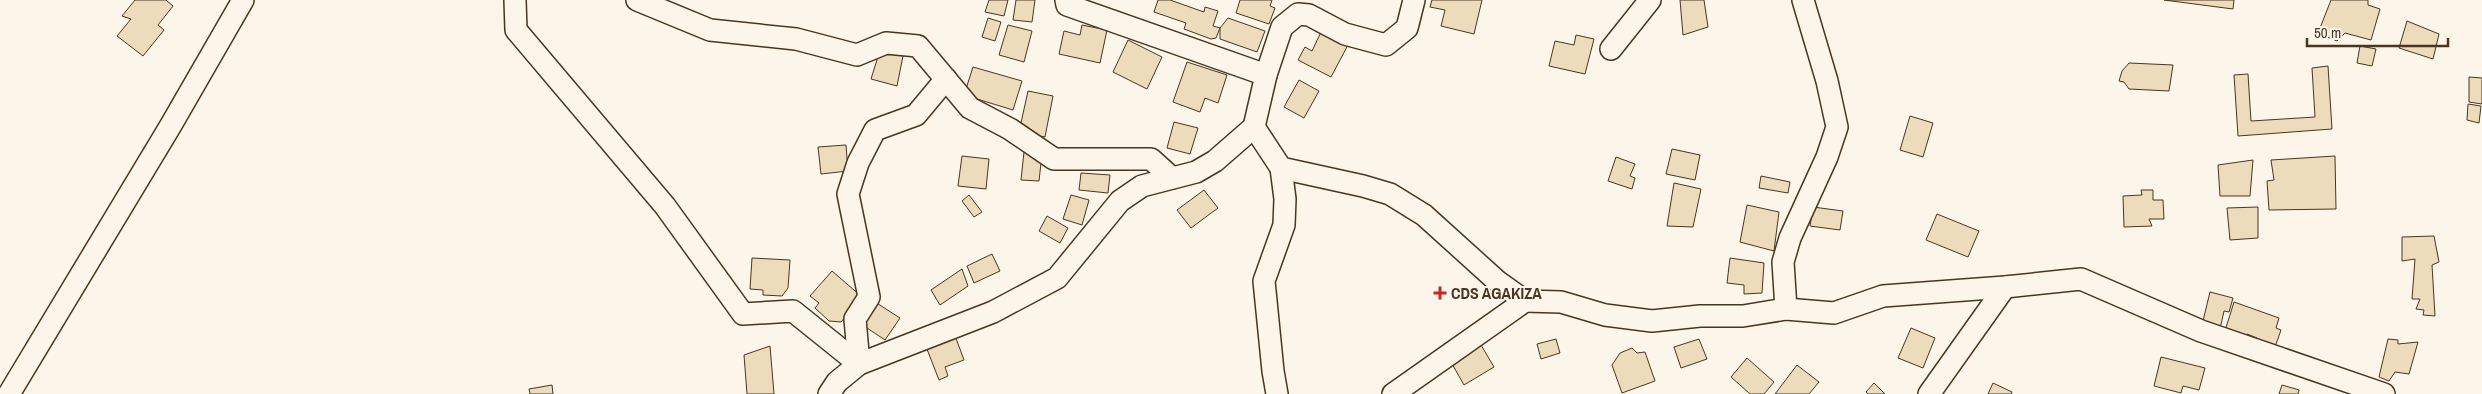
<svg xmlns="http://www.w3.org/2000/svg" width="2482" height="394" font-family="'Archivo Narrow',sans-serif">
  <rect width="100%" height="100%" fill="#fbf6e9"/>
  <g fill="#ecdcbc" stroke="#4a3520">
    <polygon points="135,0 166,0 173,6 158,25 164,30 143,56 117,36 131,19 122,16"/>
    <polygon points="989,0 1008,0 1004,16 985,12"/>
    <polygon points="1016,0 1035,0 1032,22 1013,20"/>
    <polygon points="1158,0 1170,0 1204,12 1205,7 1218,11 1213,26 1220,28 1216,38 1211,39 1184,29 1186,23 1154,12"/>
    <polygon points="1240,0 1272,0 1270,6 1275,8 1269,24 1236,13"/>
    <polygon points="1432,0 1482,0 1474,34 1441,26 1445,10 1430,7"/>
    <polygon points="1680,0 1704,0 1708,27 1683,35"/>
    <polygon points="2164,0 2234,0 2233,9"/>
    <polygon points="2331,0 2368,0 2368,5 2380,9 2371,40 2345,33 2337,41 2318,33"/>
    <polygon points="988,18 1001,22 995,41 982,37"/>
    <polygon points="1228,18 1265,31 1257,52 1220,39 1220,28"/>
    <polygon points="2407,21 2439,34 2433,59 2399,48"/>
    <polygon points="1008,25 1032,31 1024,62 999,55"/>
    <polygon points="1082,25 1107,30 1100,63 1059,54 1064,31 1080,35"/>
    <polygon points="1321,32 1348,45 1331,77 1298,60 1305,47 1312,51"/>
    <polygon points="1576,35 1594,39 1585,74 1549,66 1555,41 1574,45"/>
    <polygon points="1128,40 1162,57 1147,89 1113,72"/>
    <polygon points="2360,46 2376,49 2372,66 2357,63"/>
    <polygon points="880,50 903,56 897,86 871,79"/>
    <polygon points="1187,62 1227,75 1218,103 1205,98 1200,112 1173,102"/>
    <polygon points="2129,63 2173,65 2169,91 2129,89 2124,82 2119,81 2122,71"/>
    <polygon points="2328,66 2332,129 2238,136 2234,75 2248,74 2251,121 2315,117 2312,68"/>
    <polygon points="973,67 1022,81 1013,110 964,95"/>
    <polygon points="2469,77 2482,78 2482,104 2469,102"/>
    <polygon points="1299,80 1319,91 1304,118 1284,107"/>
    <polygon points="1028,91 1053,96 1045,137 1019,132"/>
    <polygon points="2468,104 2481,106 2479,123 2467,120"/>
    <polygon points="1910,116 1933,123 1923,157 1900,150"/>
    <polygon points="1174,122 1198,128 1190,154 1167,148"/>
    <polygon points="846,145 848,171 821,174 818,147"/>
    <polygon points="1672,149 1700,155 1695,180 1666,174"/>
    <polygon points="1024,152 1042,154 1039,181 1021,180"/>
    <polygon points="962,156 989,159 986,189 958,186"/>
    <polygon points="2335,156 2336,209 2269,210 2267,181 2274,180 2271,160"/>
    <polygon points="1616,157 1635,164 1630,176 1635,178 1632,189 1608,181"/>
    <polygon points="2253,160 2250,196 2220,196 2218,165"/>
    <polygon points="1081,173 1110,175 1108,193 1079,190"/>
    <polygon points="1761,176 1790,182 1788,193 1759,188"/>
    <polygon points="1674,183 1701,189 1693,227 1667,226"/>
    <polygon points="1204,190 1218,208 1191,228 1177,210"/>
    <polygon points="2141,190 2153,190 2153,200 2163,200 2164,219 2149,219 2152,226 2124,227 2123,196 2142,195"/>
    <polygon points="969,195 982,212 974,217 962,201"/>
    <polygon points="1071,195 1089,200 1082,225 1063,219"/>
    <polygon points="1747,205 1779,212 1774,251 1740,242"/>
    <polygon points="1813,207 1843,211 1840,230 1810,226"/>
    <polygon points="2258,207 2258,238 2230,240 2227,208"/>
    <polygon points="1937,214 1979,231 1968,257 1926,240"/>
    <polygon points="1047,216 1068,228 1060,243 1039,231"/>
    <polygon points="2434,236 2439,262 2432,265 2435,316 2423,315 2424,310 2416,309 2420,299 2412,299 2415,259 2402,261 2402,237"/>
    <polygon points="992,254 1000,271 974,283 967,266"/>
    <polygon points="752,258 790,260 788,288 782,296 763,295 763,290 750,289"/>
    <polygon points="1730,258 1764,263 1762,293 1744,294 1744,285 1727,283"/>
    <polygon points="962,269 968,286 940,305 931,290"/>
    <polygon points="832,271 862,297 841,322 829,321 815,308 819,303 810,296"/>
    <polygon points="2210,292 2233,298 2229,312 2224,311 2220,329 2202,325"/>
    <polygon points="875,302 900,318 885,340 861,324"/>
    <polygon points="2234,302 2279,318 2276,328 2281,330 2274,350 2255,344 2257,338 2247,334 2245,341 2224,334"/>
    <polygon points="1911,328 1935,338 1923,368 1898,358"/>
    <polygon points="954,333 964,360 945,367 948,376 939,380 925,344"/>
    <polygon points="1556,339 1560,353 1541,359 1537,344"/>
    <polygon points="1699,339 1707,359 1681,368 1674,347"/>
    <polygon points="2388,339 2398,340 2398,344 2418,342 2409,374 2395,372 2389,381 2379,377"/>
    <polygon points="1481,345 1494,367 1464,385 1451,362"/>
    <polygon points="770,346 774,394 747,394 744,355"/>
    <polygon points="1632,348 1637,353 1645,352 1655,381 1622,393 1612,365 1620,353"/>
    <polygon points="2161,357 2205,368 2199,390 2183,386 2181,393 2154,386"/>
    <polygon points="1747,358 1774,382 1764,394 1750,394 1731,377"/>
    <polygon points="1797,365 1819,382 1809,394 1775,394"/>
    <polygon points="1874,383 1885,394 1868,394 1866,392"/>
    <polygon points="1993,383 2012,392 2011,394 1988,394"/>
    <polygon points="552,385 553,394 530,394 529,389"/>
    <polygon points="2282,385 2299,390 2298,394 2279,394"/>
  </g>
  <g fill="none" stroke-linecap="round" stroke-linejoin="round">
    <defs>
      <g id="minor">
        <polyline points="515,0 516,30 665,206 743,314 793,311 859,364"/>
        <polyline points="637,0 710,30 796,39 857,55 886,43 918,46 970,108 1010,129 1054,159 1151,159 1172,178"/>
        <polyline points="1066,0 1067,5 1266,75"/>
        <polyline points="1611,49 1650,0"/>
        <polyline points="1254,127 1281,168 1363,186 1390,194 1424,215 1497,281 1525,301 1561,302 1605,315 1652,321 1700,316 1743,316 1786,309 1834,313 1883,296 2005,287 2081,279 2201,331 2384,394"/>
        <polyline points="1786,309 1783,262 1790,238 1827,157 1837,127 1827,81 1803,0"/>
        <polyline points="859,364 855,319 869,297 848,194 858,163 875,130 916,115 946,79"/>
        <polyline points="9,394 171,125 243,0"/>
        <polyline points="829,394 837,382 859,364 993,312 1057,278 1120,201 1142,186 1196,172 1215,161 1254,127 1266,75 1282,27 1298,14 1309,15 1345,34 1386,45 1407,28 1414,0"/>
        <polyline points="1277,394 1273,371 1264,281 1284,225 1285,199 1281,168"/>
        <polyline points="1393,394 1525,301"/>
        <polyline points="1929,394 2005,287"/>
      </g>
    </defs>
    <use href="#minor" stroke="#4a3520" stroke-width="24"/>
    <use href="#minor" stroke="#fbf6e9" stroke-width="21"/>
  </g>
  <path fill="#c62828" stroke="#fbf6e9" stroke-width="2" d="M1437.5 285.5h5v5h5v5h-5v5h-5v-5h-5v-5h5z"/>
  <g text-anchor="middle" stroke-width="4" stroke-linejoin="round" paint-order="stroke">
    <g font-size="16" font-weight="bold" fill="#4a3520" stroke="#fbf6e9" text-anchor="start">
      <text x="1451" y="299">CDS AGAKIZA</text>
    </g>
  </g>
  <path d="M2307 38v8h141v-8" fill="none" stroke="#4a3520" stroke-width="2.5"/>
  <text x="2314" y="38" font-size="15" fill="#4a3520" stroke="#fbf6e9" stroke-width="4" paint-order="stroke">50 m</text>
</svg>
